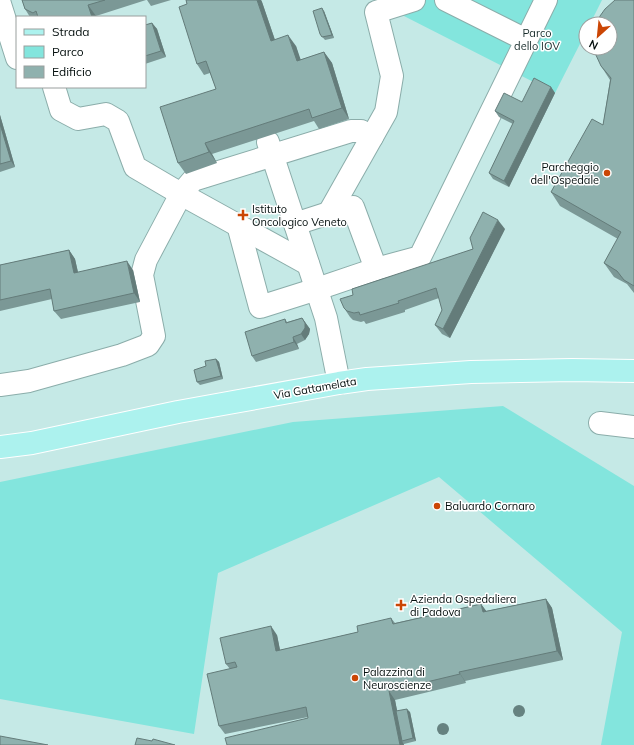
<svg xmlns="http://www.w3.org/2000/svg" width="634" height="745" font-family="Mulish,sans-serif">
  <rect width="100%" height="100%" fill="#c5e9e6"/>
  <g fill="#83e5dd">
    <polygon points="397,0 602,0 590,24 586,24 586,32 555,93 400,14"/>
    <polygon points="503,406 634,486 634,745 601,745 622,632 439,477 218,573 194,734 0,699 0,482 293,422"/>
  </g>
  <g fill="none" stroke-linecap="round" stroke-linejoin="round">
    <defs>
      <g id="minor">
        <polyline points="446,0 526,40"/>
        <polyline points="0,4 17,58"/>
        <polyline points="54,87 61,110 78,119 106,114 118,121 135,167 181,194 308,264"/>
        <polyline points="268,142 326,318 339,383"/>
        <polyline points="329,213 386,112 392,76 376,12 414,0"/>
        <polyline points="295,224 329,213 353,207 376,269"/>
        <polyline points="238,225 260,307 317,289 376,269 420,257 546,0"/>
        <polyline points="0,385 29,381 122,355 148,345 154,336 142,275 146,260 181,194 193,180 351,131 361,131 372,137"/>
        <polyline points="600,423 634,427"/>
      </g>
      <polyline id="major" points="0,447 32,443 178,412 339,383 367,379 471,372 572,370 634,371"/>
    </defs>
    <use href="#minor" stroke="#8badaa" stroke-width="24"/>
    <use href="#major" stroke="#fff" stroke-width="24"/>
    <use href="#minor" stroke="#fff" stroke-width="22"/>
    <use href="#major" stroke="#acf2ee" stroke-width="22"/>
  </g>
  <g fill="#668280">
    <circle cx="519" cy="711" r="6"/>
    <circle cx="443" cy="729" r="6"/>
  </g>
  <g fill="#7b9896">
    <polygon points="22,0 146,0 96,16 96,17 30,17 25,9"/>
    <polygon points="147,0 171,0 151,6"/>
    <polygon points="186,0 261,0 262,2 275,40 296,46 300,60 324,52 332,63 349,119 319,129 314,121 212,154 217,163 186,174 178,163 216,89 210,73 204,75 197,64 187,4"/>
    <polygon points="634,0 634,293 627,284 614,277 604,263 618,239 560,206 551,192 603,125 610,80 601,66"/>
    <polygon points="324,11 334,38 325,40 320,34"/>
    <polygon points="152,23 157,29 166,57 145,64 145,25"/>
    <polygon points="551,87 555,93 509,187 493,179 489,173 513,124 499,117 495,111 522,102"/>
    <polygon points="0,115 15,167 0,172"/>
    <polygon points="505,229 450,338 442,334 435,325 442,310 439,298 405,310 405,312 366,324 364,321 361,322 353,320 350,317 344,308 353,295 473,249"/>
    <polygon points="69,250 75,259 78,272 133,270 140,302 61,319 54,311 52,299 0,311 0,265"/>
    <polygon points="302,318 310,329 309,334 305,340 297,344 299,349 256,362 252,356 285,319 287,322"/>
    <polygon points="216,359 219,362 223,379 200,385 197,382 206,366"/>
    <polygon points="546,599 552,608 563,660 465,681 466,683 395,700 397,711 410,712 416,741 404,744 404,743 404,745 227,745 308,718 308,717 225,734 219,726 230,669 226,664 277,635 280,650 358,632 391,618 395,623 481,604 486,611"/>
  </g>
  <g fill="#647c7a">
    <polygon points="257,0 261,0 262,2 279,52 271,41"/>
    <polygon points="88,5 96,16 96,17 92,17"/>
    <polygon points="322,8 324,11 334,38 332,35"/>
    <polygon points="152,23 157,29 166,57 161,51"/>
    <polygon points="288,35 296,46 305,72 297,61"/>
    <polygon points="324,52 332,63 349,119 342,108"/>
    <polygon points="551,87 555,93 509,187 504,181"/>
    <polygon points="0,115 15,167 11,161 0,124"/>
    <polygon points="205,143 212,154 217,163 209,152"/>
    <polygon points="498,220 505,229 450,338 443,329"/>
    <polygon points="69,250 75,259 80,282 74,273"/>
    <polygon points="127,261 133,270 140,302 134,293"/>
    <polygon points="302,318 310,329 309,334 305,340 301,334"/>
    <polygon points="293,337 297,344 299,349 294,342"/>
    <polygon points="216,359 219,362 223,379 221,376"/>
    <polygon points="546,599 552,608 563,660 557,651"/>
    <polygon points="481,604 487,612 483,612"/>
    <polygon points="271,626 277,635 282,660 276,651"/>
    <polygon points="459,672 465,681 466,683 460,674"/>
    <polygon points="389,691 395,700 403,740 402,741 404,745 400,745"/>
    <polygon points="407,709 410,712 416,741 413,738"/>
  </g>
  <g fill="#8fb1ae" stroke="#647c7a">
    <polygon points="22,0 105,0 88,5 92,17 38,17 36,11 33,13 25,9"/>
    <polygon points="186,0 257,0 271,41 288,35 297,61 324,52 342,108 312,118 309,109 205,143 209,152 178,163 160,107 216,89 206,61 197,64 179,7 187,4"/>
    <polygon points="615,0 634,0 634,286 624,280 617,271 604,263 621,232 551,192 592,119 603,125 611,78 601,66 595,53 595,48 610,48 610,24 597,24 600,16 605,9"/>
    <polygon points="322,8 332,35 322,37 320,34 313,11"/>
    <polygon points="152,23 161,51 145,56 145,25"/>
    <polygon points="534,78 551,87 504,181 489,173 514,121 495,111 504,93 522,102"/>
    <polygon points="0,124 11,161 0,164"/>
    <polygon points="483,212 498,220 443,329 435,325 442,310 436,288 398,301 399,303 360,315 359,312 354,313 347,311 344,308 340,299 353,295 352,289 473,249 470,238"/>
    <polygon points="69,250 74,273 127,261 134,293 54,311 50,289 0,300 0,265"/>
    <polygon points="302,318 305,323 305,328 301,334 293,337 294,342 252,356 245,332 285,319 286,323"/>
    <polygon points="216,359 221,376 197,382 194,370 206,366 205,361"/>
    <polygon points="546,599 557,651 459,672 460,674 389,691 400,745 227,745 225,738 308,718 306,707 219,726 207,674 237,667 235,662 226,664 220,638 271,626 276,651 358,632 357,626 391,618 393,624 481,604 483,612"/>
    <polygon points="407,709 413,738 402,741 396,711"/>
    <polygon points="0,736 48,745 0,745"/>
    <polygon points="137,738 152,741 153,739 175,745 135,745"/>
  </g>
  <g fill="#cb4605" stroke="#fff" stroke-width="1.5">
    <circle cx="607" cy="173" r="4"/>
    <path d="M241 209h4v4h4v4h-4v4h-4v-4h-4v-4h4z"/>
    <circle cx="437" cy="506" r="4"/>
    <path d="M399 599h4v4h4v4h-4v4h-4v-4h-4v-4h4z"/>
    <circle cx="355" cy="678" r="4"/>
  </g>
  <g text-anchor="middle" stroke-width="3" stroke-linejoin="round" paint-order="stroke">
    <g font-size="11" fill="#192d2c" stroke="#fff">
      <text x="537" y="37">Parco<tspan x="537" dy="13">dello IOV</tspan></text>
    </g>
    <g font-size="11" fill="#030e0d" stroke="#fff" text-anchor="start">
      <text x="599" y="171" text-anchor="end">Parcheggio<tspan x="599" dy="13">dell'Ospedale</tspan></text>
      <text x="252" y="213">Istituto<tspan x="252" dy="13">Oncologico Veneto</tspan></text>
      <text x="445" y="510">Baluardo Cornaro</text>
      <text x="410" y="603">Azienda Ospedaliera<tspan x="410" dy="13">di Padova</tspan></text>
      <text x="363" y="676">Palazzina di<tspan x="363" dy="13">Neuroscienze</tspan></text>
    </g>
    <g font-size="11" fill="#030e0d" stroke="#fff">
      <text transform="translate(315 388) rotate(-10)" y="4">Via Gattamelata</text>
    </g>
  </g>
  <rect x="16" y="16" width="130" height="72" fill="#ffffff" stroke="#9a9f9e"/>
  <rect x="24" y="29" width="20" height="6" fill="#acf2ee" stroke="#9a9f9e"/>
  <text x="52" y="36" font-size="12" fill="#030e0d">Strada</text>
  <rect x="24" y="46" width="20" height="12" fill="#83e5dd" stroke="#9a9f9e"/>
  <text x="52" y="56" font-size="12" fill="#030e0d">Parco</text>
  <rect x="24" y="66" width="20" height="12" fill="#8fb1ae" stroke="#9a9f9e"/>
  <text x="52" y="76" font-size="12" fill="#030e0d">Edificio</text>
  <g transform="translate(598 36) rotate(207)"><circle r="19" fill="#ffffff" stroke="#9a9f9e"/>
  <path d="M0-3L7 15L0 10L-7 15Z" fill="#cb4605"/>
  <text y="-6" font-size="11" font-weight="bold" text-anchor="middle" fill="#030e0d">N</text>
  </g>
</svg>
